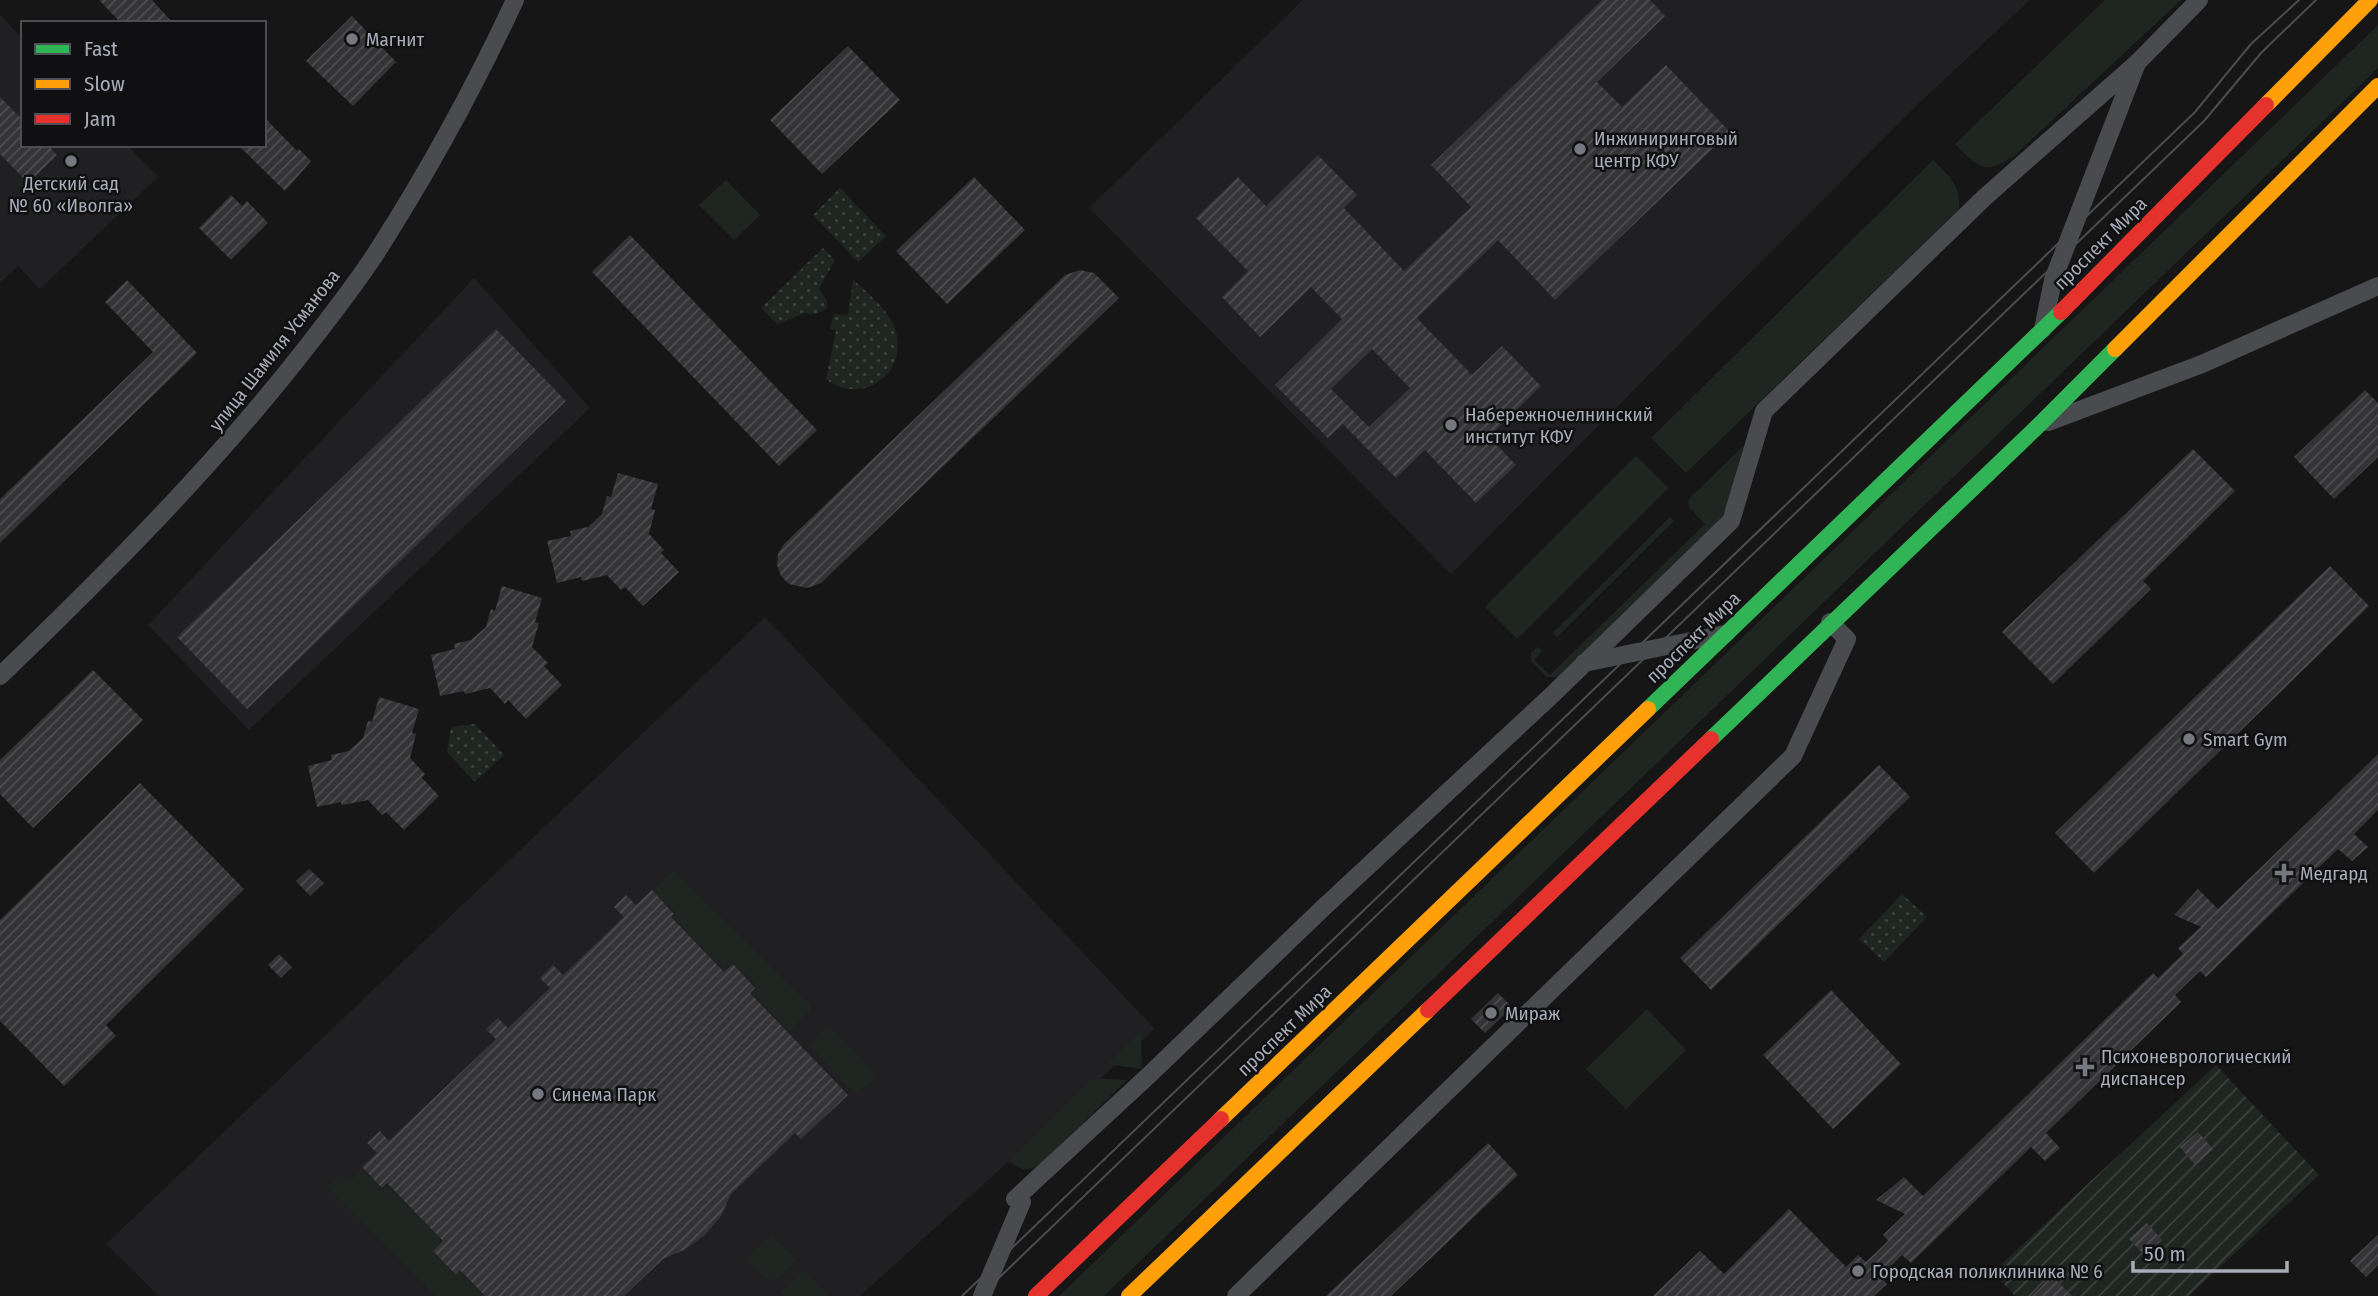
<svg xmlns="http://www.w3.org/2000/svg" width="2378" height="1296" font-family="'Fira Sans Condensed',sans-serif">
  <defs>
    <pattern id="park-dots" width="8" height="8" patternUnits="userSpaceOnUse" patternTransform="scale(1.75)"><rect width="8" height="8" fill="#1f2520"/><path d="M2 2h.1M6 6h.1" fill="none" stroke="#3d423e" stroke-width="1.8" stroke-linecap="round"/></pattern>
    <pattern id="garden-furrows" width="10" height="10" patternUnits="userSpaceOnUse" patternTransform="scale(1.75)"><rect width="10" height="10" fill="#1f2520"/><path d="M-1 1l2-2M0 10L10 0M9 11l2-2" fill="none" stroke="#3d423e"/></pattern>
    <pattern id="building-hatch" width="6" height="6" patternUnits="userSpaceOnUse" patternTransform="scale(1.75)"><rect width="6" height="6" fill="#343436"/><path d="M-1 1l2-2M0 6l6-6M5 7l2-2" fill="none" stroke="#4f4f51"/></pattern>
  </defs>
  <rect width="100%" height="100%" fill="#161616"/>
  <g fill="#202022">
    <polygon points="1303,0 2030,0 1917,105 1451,574 1089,208"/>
    <polygon points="0,15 23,39 23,145 127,145 158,177 40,289 18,266 0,283"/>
    <polygon points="474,278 590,408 249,730 148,625"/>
    <polygon points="765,617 1155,1029 860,1296 159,1296 106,1244"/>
  </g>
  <g fill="#1f2520">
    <path d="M2105,0H2181L2014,156C1984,176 1978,167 1955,144Z"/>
    <polygon points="2378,25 2378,68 1104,1296 1059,1296"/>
    <path d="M1933,160C1949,176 1961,185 1959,209L1686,473L1651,438Z"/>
    <polygon points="726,180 760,215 734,240 699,205"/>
    <polygon points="1744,445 1728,503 1720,521 1560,677 1547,677 1531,661 1531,653 1537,647 1542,651 1534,660 1550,675 1705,524 1689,507 1688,500"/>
    <polygon points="1636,456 1668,488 1517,639 1485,607"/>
    <polygon points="1670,517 1674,521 1557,637 1553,633"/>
    <polygon points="673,871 811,1005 810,1011 789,1031 753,993 758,987 733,962 724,970 673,917 676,913 653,890"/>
    <polygon points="1647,1009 1686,1050 1626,1109 1586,1069"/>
    <polygon points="830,1028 874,1073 874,1079 856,1095 809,1045 825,1029"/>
    <polygon points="1141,1032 1142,1069 1107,1064"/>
    <polygon points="1092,1078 1127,1080 1039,1166 1024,1170 1008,1161"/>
    <polygon points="362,1170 382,1190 387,1186 441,1241 432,1252 455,1275 459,1272 483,1296 436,1296 327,1186 340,1174 348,1182"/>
    <polygon points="772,1235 796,1260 776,1280 765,1278 746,1259"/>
    <polygon points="803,1270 830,1296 784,1296 781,1292"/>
  </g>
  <g fill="url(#park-dots)">
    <polygon points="840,188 886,236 858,262 813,215"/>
    <polygon points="823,248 835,260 819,289 827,301 827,308 816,314 805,313 777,324 761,308"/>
    <path d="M853,279C867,293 889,310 895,329C910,373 862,407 826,379L836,331L830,329L834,314L848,315Z"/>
    <polygon points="475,724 504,755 475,782 447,752 451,727"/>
    <polygon points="1902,894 1927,917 1884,962 1859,939"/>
  </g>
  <polygon fill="url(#garden-furrows)" points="2216,1065 2319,1175 2189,1296 2015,1296 1993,1272"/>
  <g fill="url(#building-hatch)" fill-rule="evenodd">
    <polygon points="99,0 152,0 173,23 121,23"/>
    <path d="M1602,0H1650L1665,16L1597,82L1622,107L1666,65L1730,132L1555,300L1498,240L1417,318L1472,375L1502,346L1541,386L1489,437L1516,465L1476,503L1425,450L1396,478L1343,424L1328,438L1275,385L1342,319L1311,287L1260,337L1222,297L1248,271L1196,218L1238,177L1266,206L1318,155L1357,195L1344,208L1404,271L1471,207L1431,165ZM1372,349L1410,388L1369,427L1331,389Z"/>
    <polygon points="352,16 396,62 353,106 306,61"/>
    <polygon points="848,46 900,100 822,174 770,120"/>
    <polygon points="0,97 23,120 23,145 48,145 57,155 28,183 0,154"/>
    <polygon points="264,117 297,151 299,149 311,161 285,191 238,145 264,145"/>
    <polygon points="974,177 1025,230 947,304 896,251"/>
    <polygon points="231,195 242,206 247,201 268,223 231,260 199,228"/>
    <polygon points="630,235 817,430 779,466 592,272"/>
    <polygon points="1080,270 1094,273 1119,298 821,583 807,588 789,584 781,576 777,565 778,554 784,544 1065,275"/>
    <polygon points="127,280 197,353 0,543 0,499 153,352 105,302"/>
    <polygon points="496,329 566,401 247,709 177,637"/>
    <polygon points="2365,390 2378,403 2378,457 2334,499 2294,457"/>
    <polygon points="2193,449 2235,491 2143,581 2151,589 2053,684 2002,632"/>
    <polygon points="618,473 658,484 651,509 655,510 649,534 664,550 661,553 679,572 643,606 625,587 621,590 607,575 582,581 581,577 557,583 547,541 571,536 570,531 588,527 602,514 607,496 611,497"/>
    <polygon points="2330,566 2369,606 2094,873 2055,833"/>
    <polygon points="502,586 542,598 535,622 539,623 532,647 548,663 544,666 562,685 526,719 508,700 505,704 490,688 465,694 464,691 440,696 431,655 455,649 454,644 471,640 486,627 491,609 495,611"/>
    <polygon points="93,670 143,720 33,828 0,794 0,760"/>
    <polygon points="379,697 419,709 412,733 416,734 410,758 425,774 422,778 439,796 404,830 386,812 382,815 368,800 342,805 341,802 317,807 308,766 332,760 331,755 349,751 363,738 368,721 372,722"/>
    <polygon points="2378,754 2378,810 2354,834 2368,847 2352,861 2338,849 2206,977 2200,971 2175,995 2181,1002 2046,1133 2060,1148 2045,1161 2031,1147 1911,1263 1902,1255 1892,1265 1880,1276 1887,1284 1874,1296 1653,1296 1700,1251 1724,1274 1789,1209 1846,1267 1858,1255 1866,1262 1888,1241 1883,1235 1905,1214 1876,1200 1904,1177 1923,1196 2153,973 2158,978 2183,954 2178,948 2201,927 2174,915 2198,889 2218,909"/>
    <polygon points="1879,765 1910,797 1711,990 1680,958"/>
    <polygon points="140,783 244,889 106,1025 116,1036 64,1086 0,1021 0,920"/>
    <polygon points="309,869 324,883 310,896 296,881"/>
    <polygon points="652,890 674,914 671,917 724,972 733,964 755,988 750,993 848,1095 801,1139 795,1133 731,1194 721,1216 705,1235 686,1249 663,1259 624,1296 485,1296 460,1270 456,1275 433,1251 443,1241 387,1183 382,1188 362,1167 377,1153 367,1143 380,1131 389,1141 496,1039 486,1029 498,1018 508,1028 550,988 540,978 553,965 563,975 624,917 614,907 626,895 636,905"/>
    <polygon points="279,954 292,967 281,978 268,965"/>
    <polygon points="1831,990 1901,1064 1833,1129 1763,1055"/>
    <polygon points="1498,993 1512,1007 1485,1033 1471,1019"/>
    <polygon points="2198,1132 2213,1149 2195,1165 2180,1147"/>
    <polygon points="1488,1143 1518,1175 1391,1296 1326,1296"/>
    <polygon points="2147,1223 2162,1240 2145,1256 2129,1239"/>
    <polygon points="2378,1235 2378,1265 2366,1277 2350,1261"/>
    <polygon points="2052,1276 2072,1296 2032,1296"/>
  </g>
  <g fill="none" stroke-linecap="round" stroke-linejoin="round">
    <g stroke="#4a4b4f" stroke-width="18">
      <polyline points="2043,329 2053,280 2137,63 2199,0"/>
      <polyline points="2048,422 2202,364 2378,286"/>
      <polyline points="1584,663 1725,634"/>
      <path d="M0,676C108,572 214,466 306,348C331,316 356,284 378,250C429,170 475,86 515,0"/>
      <polyline points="982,1296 1022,1202 1015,1199 1147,1077 1322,909 1552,695 1731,521 1764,411 1985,197 2137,63"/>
      <polyline points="1236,1296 1793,756 1847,639 1830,622"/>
    </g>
    <g stroke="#30b455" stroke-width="16">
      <polyline points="1648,709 2061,312"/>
      <polyline points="1711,739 2038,426 2115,349"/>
    </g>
    <g stroke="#ff9f0a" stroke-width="16">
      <polyline points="2266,105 2370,0"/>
      <polyline points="2115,349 2378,86"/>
      <polyline points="1221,1119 1648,709"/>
      <polyline points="1129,1296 1428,1010"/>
    </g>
    <g stroke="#e5322d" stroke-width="16">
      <polyline points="2061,312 2266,105"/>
      <polyline points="1428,1010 1711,739"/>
      <polyline points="1036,1296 1221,1119"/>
    </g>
    <g stroke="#4b4c4e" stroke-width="2">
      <polyline points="962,1296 2195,112 2251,44 2299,0"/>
      <polyline points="980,1296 2204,121 2261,53 2316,0"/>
    </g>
  </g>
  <g fill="#75787f" stroke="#101012" stroke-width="2.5">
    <circle cx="352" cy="39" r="7"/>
    <circle cx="1580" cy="149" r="7"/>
    <circle cx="71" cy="161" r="7"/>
    <circle cx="1451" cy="425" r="7"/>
    <circle cx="2189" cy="739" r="7"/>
    <path d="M2280.5 862.5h7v7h7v7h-7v7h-7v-7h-7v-7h7z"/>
    <circle cx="1491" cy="1013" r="7"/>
    <path d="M2081.5 1056.5h7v7h7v7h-7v7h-7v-7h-7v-7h7z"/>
    <circle cx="538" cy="1094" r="7"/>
    <circle cx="1858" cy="1271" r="7"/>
  </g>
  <g text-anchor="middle" stroke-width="5" stroke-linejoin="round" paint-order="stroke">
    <g font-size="19" fill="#a8acb7" stroke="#101012" text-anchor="start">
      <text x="366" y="46">Магнит</text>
      <text x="1594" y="145">Инжиниринговый<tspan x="1594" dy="22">центр КФУ</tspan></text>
      <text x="71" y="190" text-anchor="middle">Детский сад<tspan x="71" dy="22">№ 60 «Иволга»</tspan></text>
      <text x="1465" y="421">Набережночелнинский<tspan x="1465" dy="22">институт КФУ</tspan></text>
      <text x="2203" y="746">Smart Gym</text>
      <text x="2300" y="880">Медгард</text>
      <text x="1505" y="1020">Мираж</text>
      <text x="2101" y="1063">Психоневрологический<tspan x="2101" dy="22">диспансер</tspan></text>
      <text x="552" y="1101">Синема Парк</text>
      <text x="1872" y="1278">Городская поликлиника № 6</text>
    </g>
    <g font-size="19" fill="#a8acb7" stroke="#101012">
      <text transform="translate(2100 243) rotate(-45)" y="7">проспект Мира</text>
      <text transform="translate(274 350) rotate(-52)" y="7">улица Шамиля Усманова</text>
      <text transform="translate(1693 637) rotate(-44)" y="7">проспект Мира</text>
      <text transform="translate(1284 1030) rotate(-44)" y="7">проспект Мира</text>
    </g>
  </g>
  <rect x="21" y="21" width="245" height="126" fill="#101012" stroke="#4d4e54" stroke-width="2"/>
  <rect x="35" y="44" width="35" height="10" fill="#30b455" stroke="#4d4e54" stroke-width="2"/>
  <text x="84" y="56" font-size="21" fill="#a8acb7">Fast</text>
  <rect x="35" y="79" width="35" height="10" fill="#ff9f0a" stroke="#4d4e54" stroke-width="2"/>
  <text x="84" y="91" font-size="21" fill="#a8acb7">Slow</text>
  <rect x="35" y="114" width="35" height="10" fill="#e5322d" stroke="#4d4e54" stroke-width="2"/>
  <text x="84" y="126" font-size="21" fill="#a8acb7">Jam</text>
  <path d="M2133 1261v10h154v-10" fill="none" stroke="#a8acb7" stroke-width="3.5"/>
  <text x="2144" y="1261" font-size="21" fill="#a8acb7" stroke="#101012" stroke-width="5" paint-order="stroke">50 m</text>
</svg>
